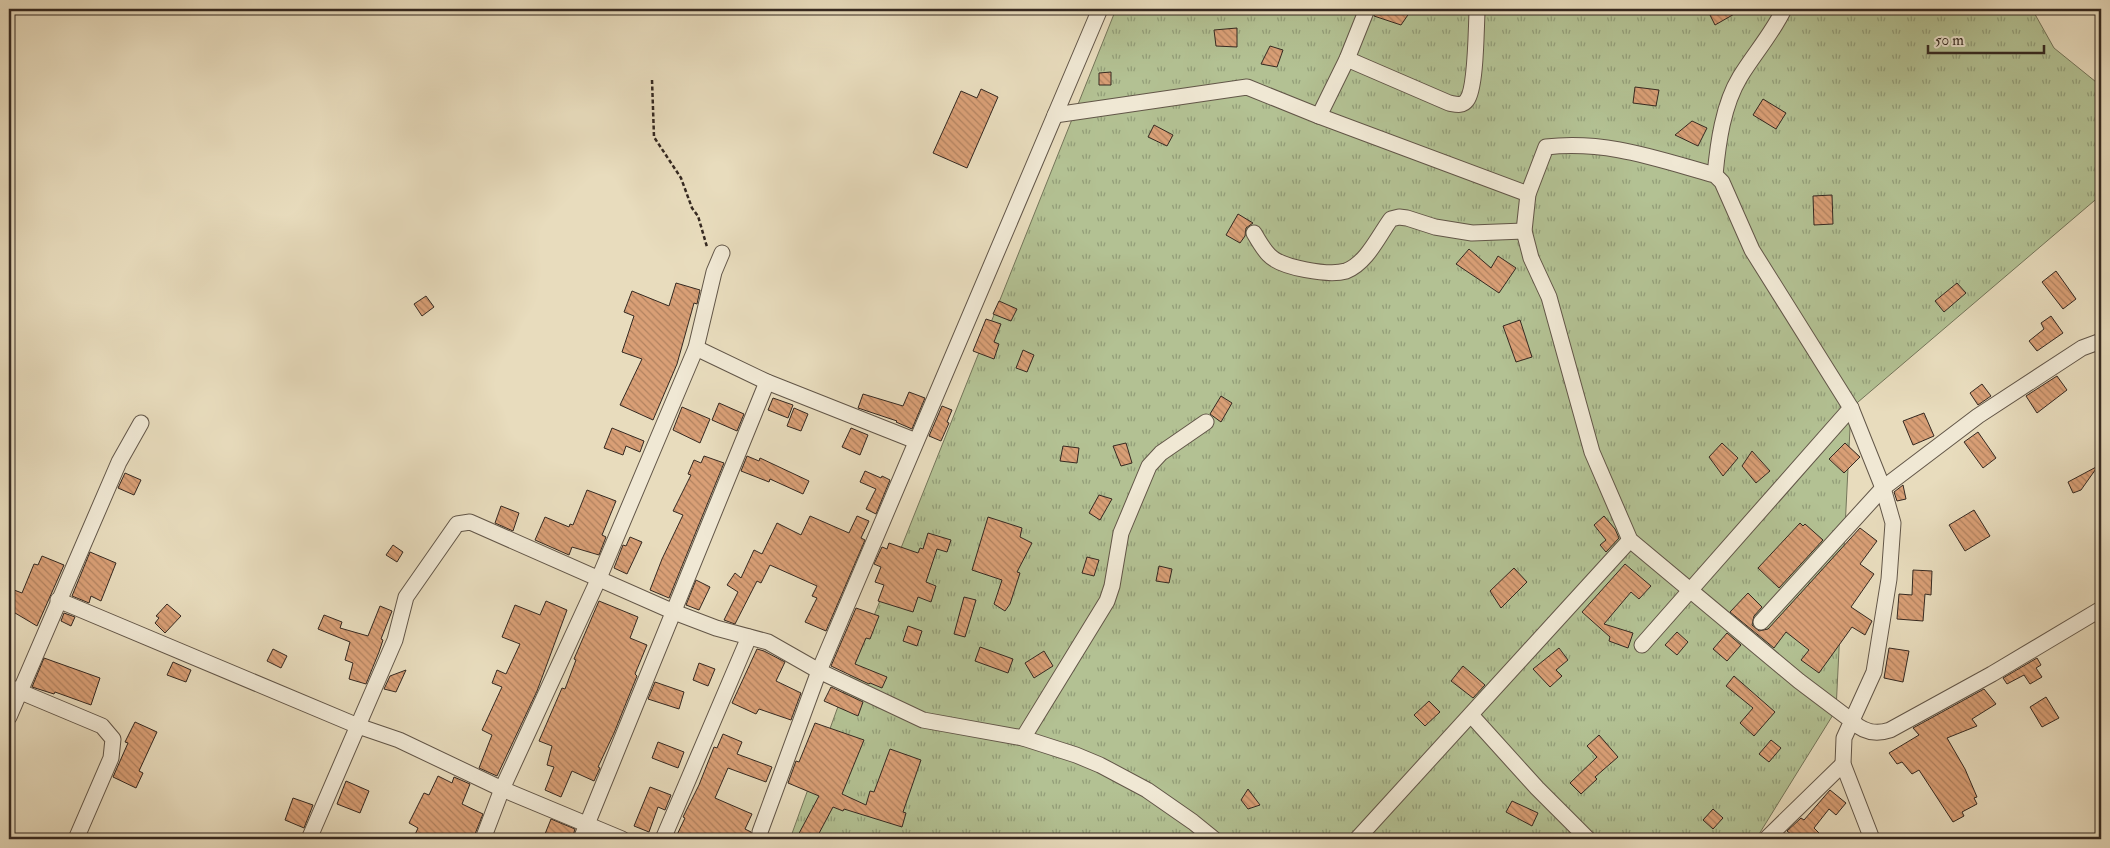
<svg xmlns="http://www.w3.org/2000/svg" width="2110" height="848" font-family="'IM FELL Double Pica',serif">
  <defs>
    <pattern id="grass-tufts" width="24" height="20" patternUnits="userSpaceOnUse" patternTransform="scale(1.25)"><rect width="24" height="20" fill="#b3c193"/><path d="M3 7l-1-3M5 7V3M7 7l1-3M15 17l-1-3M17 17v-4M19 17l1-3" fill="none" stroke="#929d78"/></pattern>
    <pattern id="building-back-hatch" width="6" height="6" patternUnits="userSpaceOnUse" patternTransform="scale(1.25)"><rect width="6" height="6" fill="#d99f76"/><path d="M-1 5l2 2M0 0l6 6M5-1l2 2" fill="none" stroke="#b18260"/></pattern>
  </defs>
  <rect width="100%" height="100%" fill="#e8dcbd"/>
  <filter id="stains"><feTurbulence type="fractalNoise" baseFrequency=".004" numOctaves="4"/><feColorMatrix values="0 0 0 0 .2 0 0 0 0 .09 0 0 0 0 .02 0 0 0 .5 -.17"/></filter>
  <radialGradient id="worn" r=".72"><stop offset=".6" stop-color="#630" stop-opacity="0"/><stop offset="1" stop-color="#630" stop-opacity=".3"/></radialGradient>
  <polygon fill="url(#grass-tufts)" stroke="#74755a" points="1116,9 2032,9 2054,48 2101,86 2101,195 1851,408 1836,710 1756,839 790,839 840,701"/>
  <g fill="url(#building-back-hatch)" stroke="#352921">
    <polygon points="1376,9 1412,9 1401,25 1374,16"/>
    <polygon points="1707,9 1743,9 1715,25"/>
    <polygon points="1237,28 1237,47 1216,46 1214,30"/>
    <polygon points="1270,46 1283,50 1277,67 1261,64"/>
    <polygon points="1111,72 1111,85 1099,85 1099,73"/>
    <polygon points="1635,87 1659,90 1656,106 1633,103"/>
    <polygon points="981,89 998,97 967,168 933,153 961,91 977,98"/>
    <polygon points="1763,99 1786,113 1776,129 1753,115"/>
    <polygon points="1692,121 1707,128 1698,146 1675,135"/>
    <polygon points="1154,125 1173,135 1167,146 1148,137"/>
    <polygon points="1832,195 1833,224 1814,225 1813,196"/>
    <polygon points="1238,214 1253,223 1246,228 1245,236 1240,243 1226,235"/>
    <polygon points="1469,249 1491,268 1498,256 1516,268 1499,293 1456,264"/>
    <polygon points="2056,271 2076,299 2063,309 2042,282"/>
    <polygon points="676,283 700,290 697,304 694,303 677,364 653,420 620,405 642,359 622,352 634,316 624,312 632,291 669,306"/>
    <polygon points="1957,283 1966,293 1944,312 1935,301"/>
    <polygon points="426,296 434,307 422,316 414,304"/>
    <polygon points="999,301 1017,309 1011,321 993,314"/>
    <polygon points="2051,316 2063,333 2037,351 2029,341 2044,329 2041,323"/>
    <polygon points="986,319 1001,324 994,342 999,344 994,359 973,351"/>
    <polygon points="1520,320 1532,357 1516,362 1503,326"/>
    <polygon points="1023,350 1034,355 1027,372 1016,368"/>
    <polygon points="2057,376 2067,390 2037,413 2026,396"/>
    <polygon points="1982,384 1991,396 1978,405 1970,393"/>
    <polygon points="909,392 925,398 912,429 896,422 897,421 858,408 863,394 903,406"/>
    <polygon points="1221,396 1232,403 1221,422 1210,414"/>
    <polygon points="773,398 793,405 788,418 768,410"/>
    <polygon points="719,403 744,414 737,431 712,420"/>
    <polygon points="942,406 952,410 947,422 949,423 941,441 929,436"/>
    <polygon points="682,407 710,419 700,443 673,430"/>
    <polygon points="794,408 808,414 801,431 787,426"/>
    <polygon points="1924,413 1934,436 1913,445 1903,421"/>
    <polygon points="612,428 644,441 640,452 626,446 623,455 604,448"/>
    <polygon points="851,428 868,435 860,455 842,447"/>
    <polygon points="1978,432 1996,458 1983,468 1964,442"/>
    <polygon points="1126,443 1132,463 1121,466 1113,446"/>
    <polygon points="1722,443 1738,458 1723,476 1709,457"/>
    <polygon points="1845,443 1860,457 1844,473 1829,459"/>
    <polygon points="1063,446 1079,448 1077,463 1060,461"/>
    <polygon points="1752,451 1770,471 1756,483 1742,466"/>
    <polygon points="704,456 724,463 669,598 650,590 662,559 683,515 673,511 691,475 688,474 694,460 701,463"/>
    <polygon points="747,456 759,461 760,458 809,481 803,494 770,479 769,482 741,471"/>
    <polygon points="2098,466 2081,490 2073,493 2068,482"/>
    <polygon points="865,471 881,478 882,476 890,480 876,514 866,509 876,489 860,482"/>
    <polygon points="125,473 141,480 134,495 118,488"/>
    <polygon points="1903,485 1906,499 1897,501 1894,492"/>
    <polygon points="587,490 616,501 602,535 606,537 599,555 572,547 569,555 535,540 545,517 569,527 570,524 573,525"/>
    <polygon points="1099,495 1112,499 1100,520 1089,513"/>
    <polygon points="501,506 519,513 513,531 495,523"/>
    <polygon points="1974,510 1990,536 1965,551 1949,525"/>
    <polygon points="810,516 849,533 857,516 869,521 861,538 865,540 826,631 805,622 817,598 812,596 817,586 770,565 761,583 757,581 735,624 724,620 738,592 727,585 735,573 741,578 754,550 762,554 777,523 801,535"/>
    <polygon points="1604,516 1615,529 1619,538 1606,552 1600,545 1606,540 1594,525"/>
    <polygon points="988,517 1022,528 1020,537 1032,543 1017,572 1020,573 1010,604 1005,611 994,604 1002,580 972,570"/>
    <polygon points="1800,523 1803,526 1805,524 1823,540 1779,588 1758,568"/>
    <polygon points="1860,528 1877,541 1860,564 1874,574 1851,607 1872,621 1865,635 1852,627 1819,673 1801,660 1809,650 1786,632 1774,648 1730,612 1748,593 1762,607 1754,616 1752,625 1759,631 1768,629"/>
    <polygon points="928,533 951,540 947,552 937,549 926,582 936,586 931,602 918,597 913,612 878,601 884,585 875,582 881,567 874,564 882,547 887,549 889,543 918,553 920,548 923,549"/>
    <polygon points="630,537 642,542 627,574 614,568 623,545 626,546"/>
    <polygon points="393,545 403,552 397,562 386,555"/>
    <polygon points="90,552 116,563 101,601 91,596 89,603 72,596"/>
    <polygon points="42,556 64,565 37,626 10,610 14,590 22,593 34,564 38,565"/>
    <polygon points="1087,557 1099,560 1094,576 1082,573"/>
    <polygon points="1625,564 1651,586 1639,599 1631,592 1604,624 1633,633 1628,648 1609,641 1610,637 1582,612"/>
    <polygon points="1159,566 1172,569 1169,583 1156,581"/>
    <polygon points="1514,568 1527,582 1501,608 1490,591"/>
    <polygon points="1913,570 1932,571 1931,595 1925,594 1923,621 1897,619 1899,594 1912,595"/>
    <polygon points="696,580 710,587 699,610 686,605"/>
    <polygon points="964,597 976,600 965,637 954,634"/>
    <polygon points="546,601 567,610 537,691 497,776 479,768 492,735 482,730 502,687 492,683 497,670 506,674 520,644 502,637 515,605 540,615"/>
    <polygon points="599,601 638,617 630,638 647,645 635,674 637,676 614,733 598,767 600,768 594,781 572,771 561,797 545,790 554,767 547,765 552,746 539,741 562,688 565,689 576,660 574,659"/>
    <polygon points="167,604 181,616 165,633 155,623 159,618 156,616"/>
    <polygon points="380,606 392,611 381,639 383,640 379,652 366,684 349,679 353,663 345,660 350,642 318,629 324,615 342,622 340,628 368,636"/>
    <polygon points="856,608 879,616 870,639 866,638 855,664 887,677 882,688 870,683 869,684 831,666"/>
    <polygon points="64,613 75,617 71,626 61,621"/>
    <polygon points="908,626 922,631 917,646 903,641"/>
    <polygon points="1677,632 1688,642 1677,655 1665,645"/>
    <polygon points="1727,633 1741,645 1727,661 1713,649"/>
    <polygon points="980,647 1013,659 1008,673 975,661"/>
    <polygon points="1559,648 1568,660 1556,670 1562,676 1550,687 1533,669"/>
    <polygon points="1889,648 1909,651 1903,682 1884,678"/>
    <polygon points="273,649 287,656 281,668 267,661"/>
    <polygon points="757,649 764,651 785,662 776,681 801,693 791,720 759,709 756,714 732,703"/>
    <polygon points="1044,651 1053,666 1034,678 1025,663"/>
    <polygon points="44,658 100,678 91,705 55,692 54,694 32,687"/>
    <polygon points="2037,658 2041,665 2036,668 2042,677 2030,684 2024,675 2007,684 2003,678"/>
    <polygon points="173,662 191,670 186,682 167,675"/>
    <polygon points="699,663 715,669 708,686 693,680"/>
    <polygon points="1463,666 1485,685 1473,698 1451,681"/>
    <polygon points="406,670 396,692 384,689 390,676"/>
    <polygon points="1734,676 1775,712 1754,736 1740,723 1753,708 1726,686"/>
    <polygon points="655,682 684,692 679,709 648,699"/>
    <polygon points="831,687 863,702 858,716 824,701"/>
    <polygon points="1984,689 1996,704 1972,719 1977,726 1947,738 1965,769 1977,797 1974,798 1977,804 1962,812 1964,816 1953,822 1919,770 1912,774 1902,762 1897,764 1889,753 1919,735 1913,728"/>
    <polygon points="2046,697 2059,718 2042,727 2030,707"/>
    <polygon points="1429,701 1440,712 1425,726 1414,715"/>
    <polygon points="135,722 157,732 139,771 143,773 136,788 113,777 128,743 125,742"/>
    <polygon points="815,723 864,740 842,794 866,805 870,791 874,792 890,749 921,760 903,812 906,813 902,827 844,809 843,811 833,807 816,839 796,839 819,796 788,783 796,761 799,762"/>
    <polygon points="723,734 742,742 737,754 772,767 766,782 728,768 715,798 752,814 745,829 751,832 754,839 675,839 685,818 683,817 699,785 714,747 717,748"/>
    <polygon points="1599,735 1618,757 1595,777 1597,779 1581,794 1570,783 1597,757 1587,746"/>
    <polygon points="1771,740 1781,748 1769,762 1759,754"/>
    <polygon points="658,742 684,752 678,768 652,758"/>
    <polygon points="438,776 452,783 454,777 470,784 462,804 483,814 473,839 413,839 418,828 409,823 424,793 429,795"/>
    <polygon points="346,781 369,791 360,813 337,804"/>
    <polygon points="650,787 671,795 665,810 658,807 649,832 634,826"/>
    <polygon points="1248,789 1260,805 1248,809 1241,800"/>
    <polygon points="1830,790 1846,803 1836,815 1829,809 1814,828 1825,839 1797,839 1787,831 1801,818 1804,820"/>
    <polygon points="293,798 313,805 304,828 285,820"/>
    <polygon points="1512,801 1538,813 1532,826 1506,812"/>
    <polygon points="1713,809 1723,818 1713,829 1703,820"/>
    <polygon points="551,819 575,829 572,839 543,839"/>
  </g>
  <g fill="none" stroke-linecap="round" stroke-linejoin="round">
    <defs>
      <g id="street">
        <path d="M1347,59L1449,103C1455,104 1462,107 1467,100C1476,88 1476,31 1477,13"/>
        <polyline points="1055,115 1247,87 1319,116 1528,194"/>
        <polyline points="1319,116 1347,59 1367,9"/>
        <path d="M1715,175C1718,143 1723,105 1740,77C1754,54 1772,34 1784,9"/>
        <path d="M1254,233C1258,240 1263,249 1269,255C1281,268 1329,276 1346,271C1367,263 1379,235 1391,219L1399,217L1407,218L1435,227L1472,233L1524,231"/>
        <polyline points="696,348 767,382 916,441"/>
        <polyline points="58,600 358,726 399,740 502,789 622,839"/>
        <polyline points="1761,622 1883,488 1978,416 2082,348 2101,341"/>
        <polyline points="1642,645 1851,408"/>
        <polyline points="9,687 102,726 113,739 111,758 76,839"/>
        <polyline points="1471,715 1537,788 1588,839"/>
        <polyline points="9,717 119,462 141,423"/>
        <polyline points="1023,738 1107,601 1112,586 1121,533 1149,466 1161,453 1206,422"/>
        <polyline points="760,832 819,671 1100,9"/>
        <polyline points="309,839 395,640 406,597 457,524 470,522 674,612 716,628 768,642 819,671 923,720 1023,738 1076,755 1100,765 1147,790 1193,822 1214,839"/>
        <polyline points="483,839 502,789 599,578 696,348 714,272 722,253"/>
        <polyline points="581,839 767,382"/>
        <polyline points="663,839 749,637"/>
        <polyline points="1357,839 1630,540"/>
        <polyline points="1766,839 1843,764"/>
        <path d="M1872,839L1843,764L1844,738L1874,672L1889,579L1893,523L1883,488L1851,408L1752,250L1722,182L1715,175C1657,159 1607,140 1546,147L1528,194L1524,231L1531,258L1549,297L1592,452L1630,540L1799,681L1852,721C1863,732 1875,735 1890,730L1992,674L2101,609"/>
      </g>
    </defs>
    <use href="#street" stroke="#625648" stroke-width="17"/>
    <polyline stroke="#352921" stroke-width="2.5" stroke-dasharray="4 2.5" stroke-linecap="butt" points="652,80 654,137 681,178 692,208 698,216 707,247"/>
    <use href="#street" stroke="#f0e8d4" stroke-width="15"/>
  </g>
  <rect width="2110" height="848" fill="none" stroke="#e8dcbd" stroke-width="30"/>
  <rect x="10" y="10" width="2090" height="828" fill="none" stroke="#352921" stroke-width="2.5"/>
  <rect x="15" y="15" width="2080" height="818" fill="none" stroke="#352921"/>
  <path d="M1928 45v8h116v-8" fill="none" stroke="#352921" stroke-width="2.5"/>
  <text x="1935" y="45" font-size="15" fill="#352921" stroke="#f0e8d4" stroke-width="4" paint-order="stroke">50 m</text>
  <rect width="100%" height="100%" filter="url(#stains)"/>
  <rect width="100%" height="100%" fill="url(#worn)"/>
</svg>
